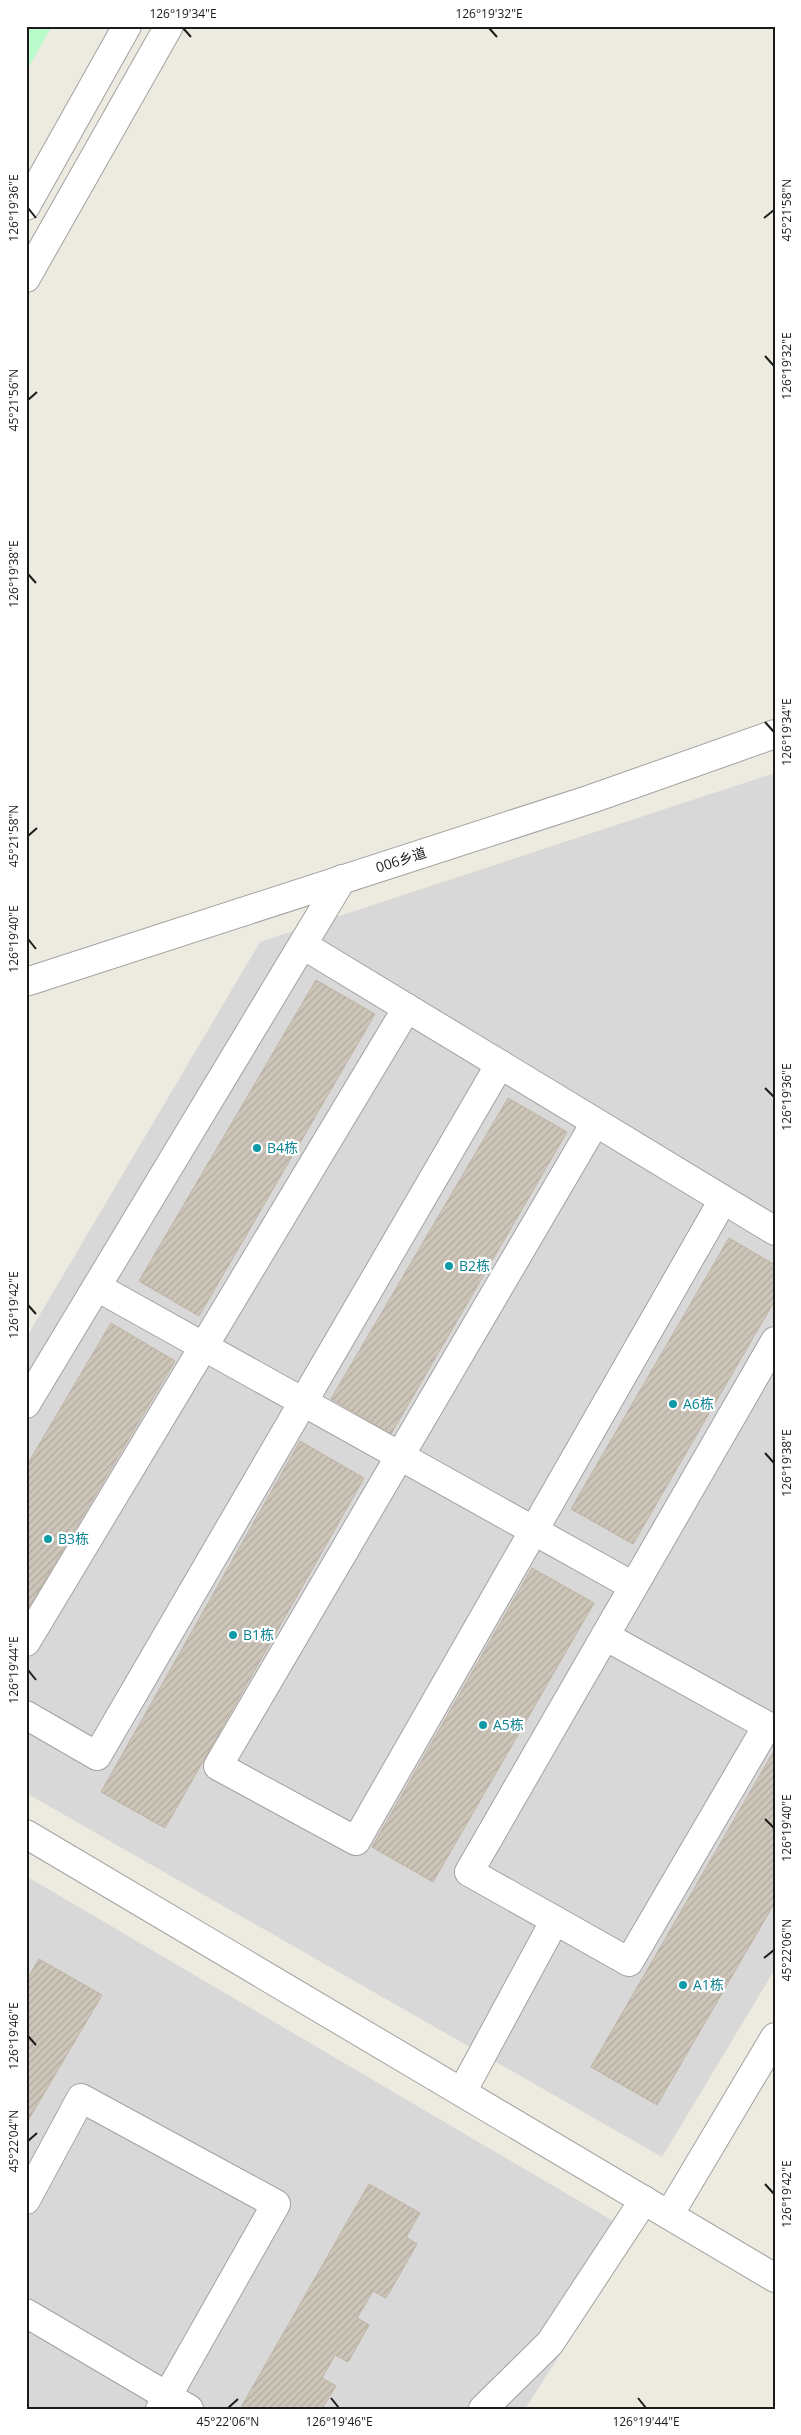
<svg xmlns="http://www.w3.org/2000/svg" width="801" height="2435" font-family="'Open Sans','Noto Sans SC',sans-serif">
  <defs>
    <pattern id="building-hatch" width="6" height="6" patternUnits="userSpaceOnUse" patternTransform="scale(1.25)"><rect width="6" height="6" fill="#cdc5b9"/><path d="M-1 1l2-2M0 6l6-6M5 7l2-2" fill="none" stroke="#afa99e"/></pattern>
  </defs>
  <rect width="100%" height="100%" fill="#edebdf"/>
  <g fill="#d9d8d8">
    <polygon points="775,773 775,1969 662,2157 26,1793 26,1338 260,942"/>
    <polygon points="26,1876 637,2235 525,2409 26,2409"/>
  </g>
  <polygon fill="#b9fbca" points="26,26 52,26 26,72"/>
  <g fill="url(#building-hatch)" stroke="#bfb4a2">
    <polygon points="316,980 375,1014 199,1316 139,1281"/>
    <polygon points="508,1098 567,1132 391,1434 331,1399"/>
    <polygon points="729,1238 775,1265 775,1300 633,1544 571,1509"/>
    <polygon points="111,1323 175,1361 26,1612 26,1467"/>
    <polygon points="300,1441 364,1478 165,1828 101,1792"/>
    <polygon points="532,1568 594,1603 433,1882 372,1847"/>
    <polygon points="775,1749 775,1902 657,2105 591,2067"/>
    <polygon points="39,1959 102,1995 26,2124 26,1981"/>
    <polygon points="369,2184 420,2213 406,2237 417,2244 386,2298 373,2291 357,2318 369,2325 348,2362 335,2355 322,2378 336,2386 322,2409 240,2409"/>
  </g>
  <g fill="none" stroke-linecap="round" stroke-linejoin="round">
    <defs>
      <g id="minor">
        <polyline points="26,206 127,26"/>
        <polyline points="26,278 169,26"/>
        <polyline points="303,945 775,1231"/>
        <polyline points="26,982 591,799 775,734"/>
        <polyline points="595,1123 218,1766 356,1841 723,1200"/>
        <polyline points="97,1287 633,1586"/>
        <polyline points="26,1404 342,879"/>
        <polyline points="605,1636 775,1730"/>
        <polyline points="26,1642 407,1008"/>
        <polyline points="26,1715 97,1756 500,1064"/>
        <polyline points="767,1726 629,1962 469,1872 775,1341"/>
        <polyline points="26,1834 775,2278"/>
        <polyline points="462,2092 555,1920"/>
        <polyline points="26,2200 81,2098 276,2204 160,2409"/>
        <polyline points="669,2215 775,2037"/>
        <polyline points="26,2313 189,2409"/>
        <polyline points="483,2409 550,2343 644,2200"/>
      </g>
    </defs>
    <use href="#minor" stroke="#a2a2a2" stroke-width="30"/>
    <use href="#minor" stroke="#fff" stroke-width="28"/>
  </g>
  <path fill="none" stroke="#1b1b1b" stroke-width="2" d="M183,28L191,37M489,28L497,37M28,208L36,218M764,218L774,210M765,356L774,366M28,400L37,392M28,574L36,583M765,722L774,732M28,836L37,828M28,939L36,949M765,1088L774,1097M28,1305L36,1314M765,1453L774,1463M28,1670L36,1680M765,1819L774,1828M764,1958L774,1950M28,2036L36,2045M28,2141L37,2133M765,2184L774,2194M331,2398L339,2408M638,2398L646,2408M228,2408L238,2399"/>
  <g fill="#0f9aa8" stroke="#fff" stroke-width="2">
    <circle cx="257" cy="1148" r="5"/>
    <circle cx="449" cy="1266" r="5"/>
    <circle cx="673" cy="1404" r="5"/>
    <circle cx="48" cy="1539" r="5"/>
    <circle cx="233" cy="1635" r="5"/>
    <circle cx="483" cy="1725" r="5"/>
    <circle cx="683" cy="1985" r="5"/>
  </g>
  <g text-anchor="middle" stroke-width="4.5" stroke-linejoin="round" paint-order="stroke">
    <g font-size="14" fill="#1b1b1b" stroke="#fff">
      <text transform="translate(401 860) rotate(-18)" y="5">006乡道</text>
    </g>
    <g font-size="14" fill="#0d838f" stroke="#fff" text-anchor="start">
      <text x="267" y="1153">B4栋</text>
      <text x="459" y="1271">B2栋</text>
      <text x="683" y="1409">A6栋</text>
      <text x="58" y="1544">B3栋</text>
      <text x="243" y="1640">B1栋</text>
      <text x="493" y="1730">A5栋</text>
      <text x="693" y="1990">A1栋</text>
    </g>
  </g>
  <rect width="801" height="2435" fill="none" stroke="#ffffff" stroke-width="55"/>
  <rect x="28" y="28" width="746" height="2380" fill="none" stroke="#1b1b1b" stroke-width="2"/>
  <g font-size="12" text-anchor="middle" fill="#1b1b1b">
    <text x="183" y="18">126°19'34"E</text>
    <text x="489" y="18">126°19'32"E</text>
    <text transform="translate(14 208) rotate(-90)" y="4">126°19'36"E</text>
    <text transform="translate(787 210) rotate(-90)" y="4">45°21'58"N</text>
    <text transform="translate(787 366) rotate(-90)" y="4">126°19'32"E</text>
    <text transform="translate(14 400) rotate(-90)" y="4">45°21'56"N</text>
    <text transform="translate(14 574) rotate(-90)" y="4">126°19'38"E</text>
    <text transform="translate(787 732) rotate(-90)" y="4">126°19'34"E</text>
    <text transform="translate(14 836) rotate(-90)" y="4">45°21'58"N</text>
    <text transform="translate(14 939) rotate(-90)" y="4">126°19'40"E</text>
    <text transform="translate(787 1097) rotate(-90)" y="4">126°19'36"E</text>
    <text transform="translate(14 1305) rotate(-90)" y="4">126°19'42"E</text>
    <text transform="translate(787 1463) rotate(-90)" y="4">126°19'38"E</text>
    <text transform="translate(14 1670) rotate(-90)" y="4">126°19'44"E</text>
    <text transform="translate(787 1828) rotate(-90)" y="4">126°19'40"E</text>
    <text transform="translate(787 1950) rotate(-90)" y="4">45°22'06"N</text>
    <text transform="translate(14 2036) rotate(-90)" y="4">126°19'46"E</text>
    <text transform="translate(14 2141) rotate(-90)" y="4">45°22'04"N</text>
    <text transform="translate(787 2194) rotate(-90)" y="4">126°19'42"E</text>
    <text x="228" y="2426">45°22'06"N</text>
    <text x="339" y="2426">126°19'46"E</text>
    <text x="646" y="2426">126°19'44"E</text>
  </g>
</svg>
